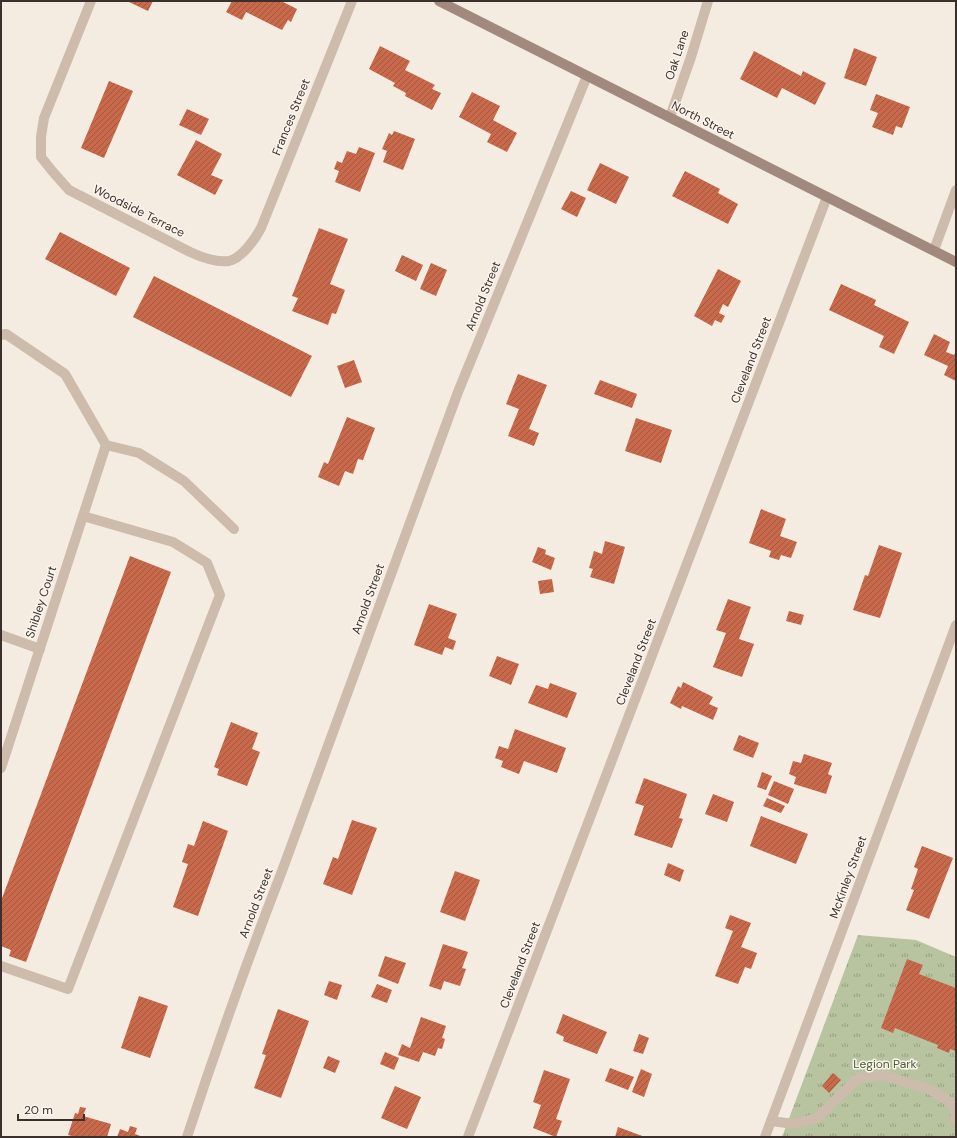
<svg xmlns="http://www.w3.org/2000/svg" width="957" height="1138" font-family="'DM Sans',sans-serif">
  <defs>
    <pattern id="park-tufts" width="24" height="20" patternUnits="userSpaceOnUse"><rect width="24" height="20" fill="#b8c4a0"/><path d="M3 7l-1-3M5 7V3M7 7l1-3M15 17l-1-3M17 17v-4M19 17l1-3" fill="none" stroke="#97a083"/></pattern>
    <pattern id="building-hatch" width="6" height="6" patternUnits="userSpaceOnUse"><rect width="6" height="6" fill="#c8694b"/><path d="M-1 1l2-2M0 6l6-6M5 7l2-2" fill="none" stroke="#a4573f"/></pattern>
  </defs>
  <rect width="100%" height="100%" fill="#f4ebe1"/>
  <polygon fill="url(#park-tufts)" points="858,935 916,940 956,957 956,1137 782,1137"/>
  <g fill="url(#building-hatch)">
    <polygon points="129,1 153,1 148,11 129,2"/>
    <polygon points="232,1 281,1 297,9 291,22 288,20 282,30 246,12 242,20 226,12"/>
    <polygon points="380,46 410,61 405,70 435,85 432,89 441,93 432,110 405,96 406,93 393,86 395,83 369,69"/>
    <polygon points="854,48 877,57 866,86 844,78"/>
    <polygon points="754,51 801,76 803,71 826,83 815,105 782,88 777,98 740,79"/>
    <polygon points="109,81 133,91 104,158 81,148"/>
    <polygon points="472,92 500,106 493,120 517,133 507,152 487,142 491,134 459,117"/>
    <polygon points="876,94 910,107 902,128 896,126 893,135 872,127 878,113 870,110"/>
    <polygon points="187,109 209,119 201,135 179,125"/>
    <polygon points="394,131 415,139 403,170 383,162 387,151 382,149 389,133 392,135"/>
    <polygon points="196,140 222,154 211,175 223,180 215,195 177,175"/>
    <polygon points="359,147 375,153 360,192 335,182 339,171 334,169 337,161 342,163 347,151 356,154"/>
    <polygon points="600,163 629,177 616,204 587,190"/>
    <polygon points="685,171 720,189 718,193 738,204 728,224 672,196"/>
    <polygon points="571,191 586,198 577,217 561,209"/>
    <polygon points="319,228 348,239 330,284 345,290 336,314 332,313 328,325 292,311 298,298 292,296"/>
    <polygon points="60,232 130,268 116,296 45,259"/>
    <polygon points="402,255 423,265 416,281 395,271"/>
    <polygon points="431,263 447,270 436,296 420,289"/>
    <polygon points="718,269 741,281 728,307 723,304 719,313 725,316 721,323 715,320 712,326 694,316"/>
    <polygon points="154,276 312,356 291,397 133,317"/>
    <polygon points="841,284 876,300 874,305 909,322 894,354 879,347 884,336 829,310"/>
    <polygon points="934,334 950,342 946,352 954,355 956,351 956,381 944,375 948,366 924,355"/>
    <polygon points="354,360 362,382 345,388 337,366"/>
    <polygon points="518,374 547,385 529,429 539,433 534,446 508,436 519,409 506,404"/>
    <polygon points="600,380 637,394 632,408 594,394"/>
    <polygon points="347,417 375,428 363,460 358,459 353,474 345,471 339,486 318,477 324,462 328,464"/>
    <polygon points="636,418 672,430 661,463 625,451"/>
    <polygon points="761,509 786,519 780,536 797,542 791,558 781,555 779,560 769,557 771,551 749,543"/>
    <polygon points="605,541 625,547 614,584 590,577 593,569 589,568 594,551 602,554"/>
    <polygon points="879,545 902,553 880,618 853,610 865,575 868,576"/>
    <polygon points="538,547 546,550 545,554 555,558 551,570 532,562"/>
    <polygon points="130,556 171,572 26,962 9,956 11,950 1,946 1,901"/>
    <polygon points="552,579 554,592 540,594 538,581"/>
    <polygon points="728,599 751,607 739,639 754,644 742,677 713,667 726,633 716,630"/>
    <polygon points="429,604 457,614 448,638 456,641 453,650 445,647 442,655 414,645"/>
    <polygon points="789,611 804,615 801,625 786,621"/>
    <polygon points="497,656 519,664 511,685 489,676"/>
    <polygon points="683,682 713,697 709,704 718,708 713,720 682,706 681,709 670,703 678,686 681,688"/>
    <polygon points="550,683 577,693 567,718 528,703 536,685 548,689"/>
    <polygon points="231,722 258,733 252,749 260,752 247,786 217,775 219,769 214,767"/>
    <polygon points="515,729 566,748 557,773 524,761 519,774 501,767 503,761 495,758 499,746 508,749"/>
    <polygon points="739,735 759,743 753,758 733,750"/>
    <polygon points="804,754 832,763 828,774 832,776 826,794 794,784 796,777 789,774 793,761 801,763"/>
    <polygon points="762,772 772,776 766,790 757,787"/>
    <polygon points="644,778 687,794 679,818 683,819 672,848 634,835 644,806 635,803"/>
    <polygon points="774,781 794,789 788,804 768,795"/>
    <polygon points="713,794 734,802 727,822 705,814"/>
    <polygon points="767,798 785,806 781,813 763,806"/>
    <polygon points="761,816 808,834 796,864 750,846"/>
    <polygon points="352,820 377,828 352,895 323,884 333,857 338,859"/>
    <polygon points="203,821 228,831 198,916 173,907 188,864 182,862 188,844 194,846"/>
    <polygon points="922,846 953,858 929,919 906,910 914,890 911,889 918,869 914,867"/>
    <polygon points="668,863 684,870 680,882 664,875"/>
    <polygon points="455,871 480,880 465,921 440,912"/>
    <polygon points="730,915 751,923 741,947 757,953 751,969 745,967 738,984 715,976 733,931 725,928"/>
    <polygon points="443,944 468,952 462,968 466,969 460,986 444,981 441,990 429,986"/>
    <polygon points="385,956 406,963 398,984 378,976"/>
    <polygon points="907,959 923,965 919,974 956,988 956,1051 950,1049 949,1053 937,1048 938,1045 895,1028 893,1033 881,1028"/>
    <polygon points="329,981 342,985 337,1000 324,995"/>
    <polygon points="377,984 392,990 387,1003 371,997"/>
    <polygon points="139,996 168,1006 150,1058 121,1048"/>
    <polygon points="278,1009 309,1021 281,1098 254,1088 266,1055 262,1054"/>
    <polygon points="563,1014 607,1032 597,1054 563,1041 564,1037 556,1033"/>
    <polygon points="421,1017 446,1026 442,1038 445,1039 442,1049 438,1048 435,1056 423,1052 419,1062 398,1055 402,1044 410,1048"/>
    <polygon points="639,1034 649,1038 643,1054 633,1051"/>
    <polygon points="385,1052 399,1058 394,1070 380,1064"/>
    <polygon points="328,1056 340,1061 335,1073 323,1068"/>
    <polygon points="610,1068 634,1077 628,1090 605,1081"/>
    <polygon points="641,1069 652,1074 644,1097 632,1092"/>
    <polygon points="544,1070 570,1079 556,1119 562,1121 556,1137 533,1128 541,1105 533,1102"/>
    <polygon points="833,1073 841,1080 829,1093 822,1086"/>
    <polygon points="395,1086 421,1097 407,1129 381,1118"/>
    <polygon points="80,1107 86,1108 83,1116 111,1124 107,1137 76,1137 68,1135 75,1113 78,1114"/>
    <polygon points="130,1126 137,1128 135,1134 143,1137 117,1137 120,1129 128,1132"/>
    <polygon points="618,1127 645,1137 615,1137"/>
  </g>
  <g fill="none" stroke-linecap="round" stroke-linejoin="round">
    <g stroke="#cdbbac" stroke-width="10">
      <polyline points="1,335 6,334 65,374 106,445 139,453 184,481 234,529"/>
      <polyline points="1,635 40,649"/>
      <polyline points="1,966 68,989 220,595 207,563 173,542 83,516"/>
      <polyline points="771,1121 794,1124 817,1118 858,1078 883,1075 931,1090 954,1105 956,1120"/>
    </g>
    <g stroke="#cdbbac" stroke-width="10">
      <path d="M91,1L44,118L41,137V157L53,172L69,190L190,252C201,257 216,263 229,261C242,258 255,239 261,228L352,1"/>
      <polyline points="670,117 691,57 708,1"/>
      <polyline points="934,250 956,190"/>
      <polyline points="1,768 106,445"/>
      <path d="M187,1137C216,1048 248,959 282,871L458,392L587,76"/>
      <polyline points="468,1137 827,197"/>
      <polyline points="765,1137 956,625"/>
    </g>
    <polyline stroke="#a18a7d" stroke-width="10" points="439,1 956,262"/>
  </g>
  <g text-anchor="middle" stroke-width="3" stroke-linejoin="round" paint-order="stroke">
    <g font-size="12" fill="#3b302b" stroke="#fbf5ee">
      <text transform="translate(677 55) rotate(-72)" y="4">Oak Lane</text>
      <text transform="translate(291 117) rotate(-68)" y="4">Frances Street</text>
      <text transform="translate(703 120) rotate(27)" y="4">North Street</text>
      <text transform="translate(139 211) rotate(27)" y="4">Woodside Terrace</text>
      <text transform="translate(483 296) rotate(-68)" y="4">Arnold Street</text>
      <text transform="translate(751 360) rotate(-69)" y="4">Cleveland Street</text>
      <text transform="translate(368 599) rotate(-70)" y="4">Arnold Street</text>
      <text transform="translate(41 602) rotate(-72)" y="4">Shibley Court</text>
      <text transform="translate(636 662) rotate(-69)" y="4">Cleveland Street</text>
      <text transform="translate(848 877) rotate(-70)" y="4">McKinley Street</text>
      <text transform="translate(256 903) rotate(-69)" y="4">Arnold Street</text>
      <text transform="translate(520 965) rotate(-69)" y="4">Cleveland Street</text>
    </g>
    <g font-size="12" fill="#4a5a2e" stroke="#fbf5ee">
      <text x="885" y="1068">Legion Park</text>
    </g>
  </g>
  <rect width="957" height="1138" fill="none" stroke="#3b302b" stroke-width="4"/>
  <path d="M18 1114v6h66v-6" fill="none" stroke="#3b302b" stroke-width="2"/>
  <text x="24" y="1114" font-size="12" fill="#3b302b" stroke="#fbf5ee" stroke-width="3" paint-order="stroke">20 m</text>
</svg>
